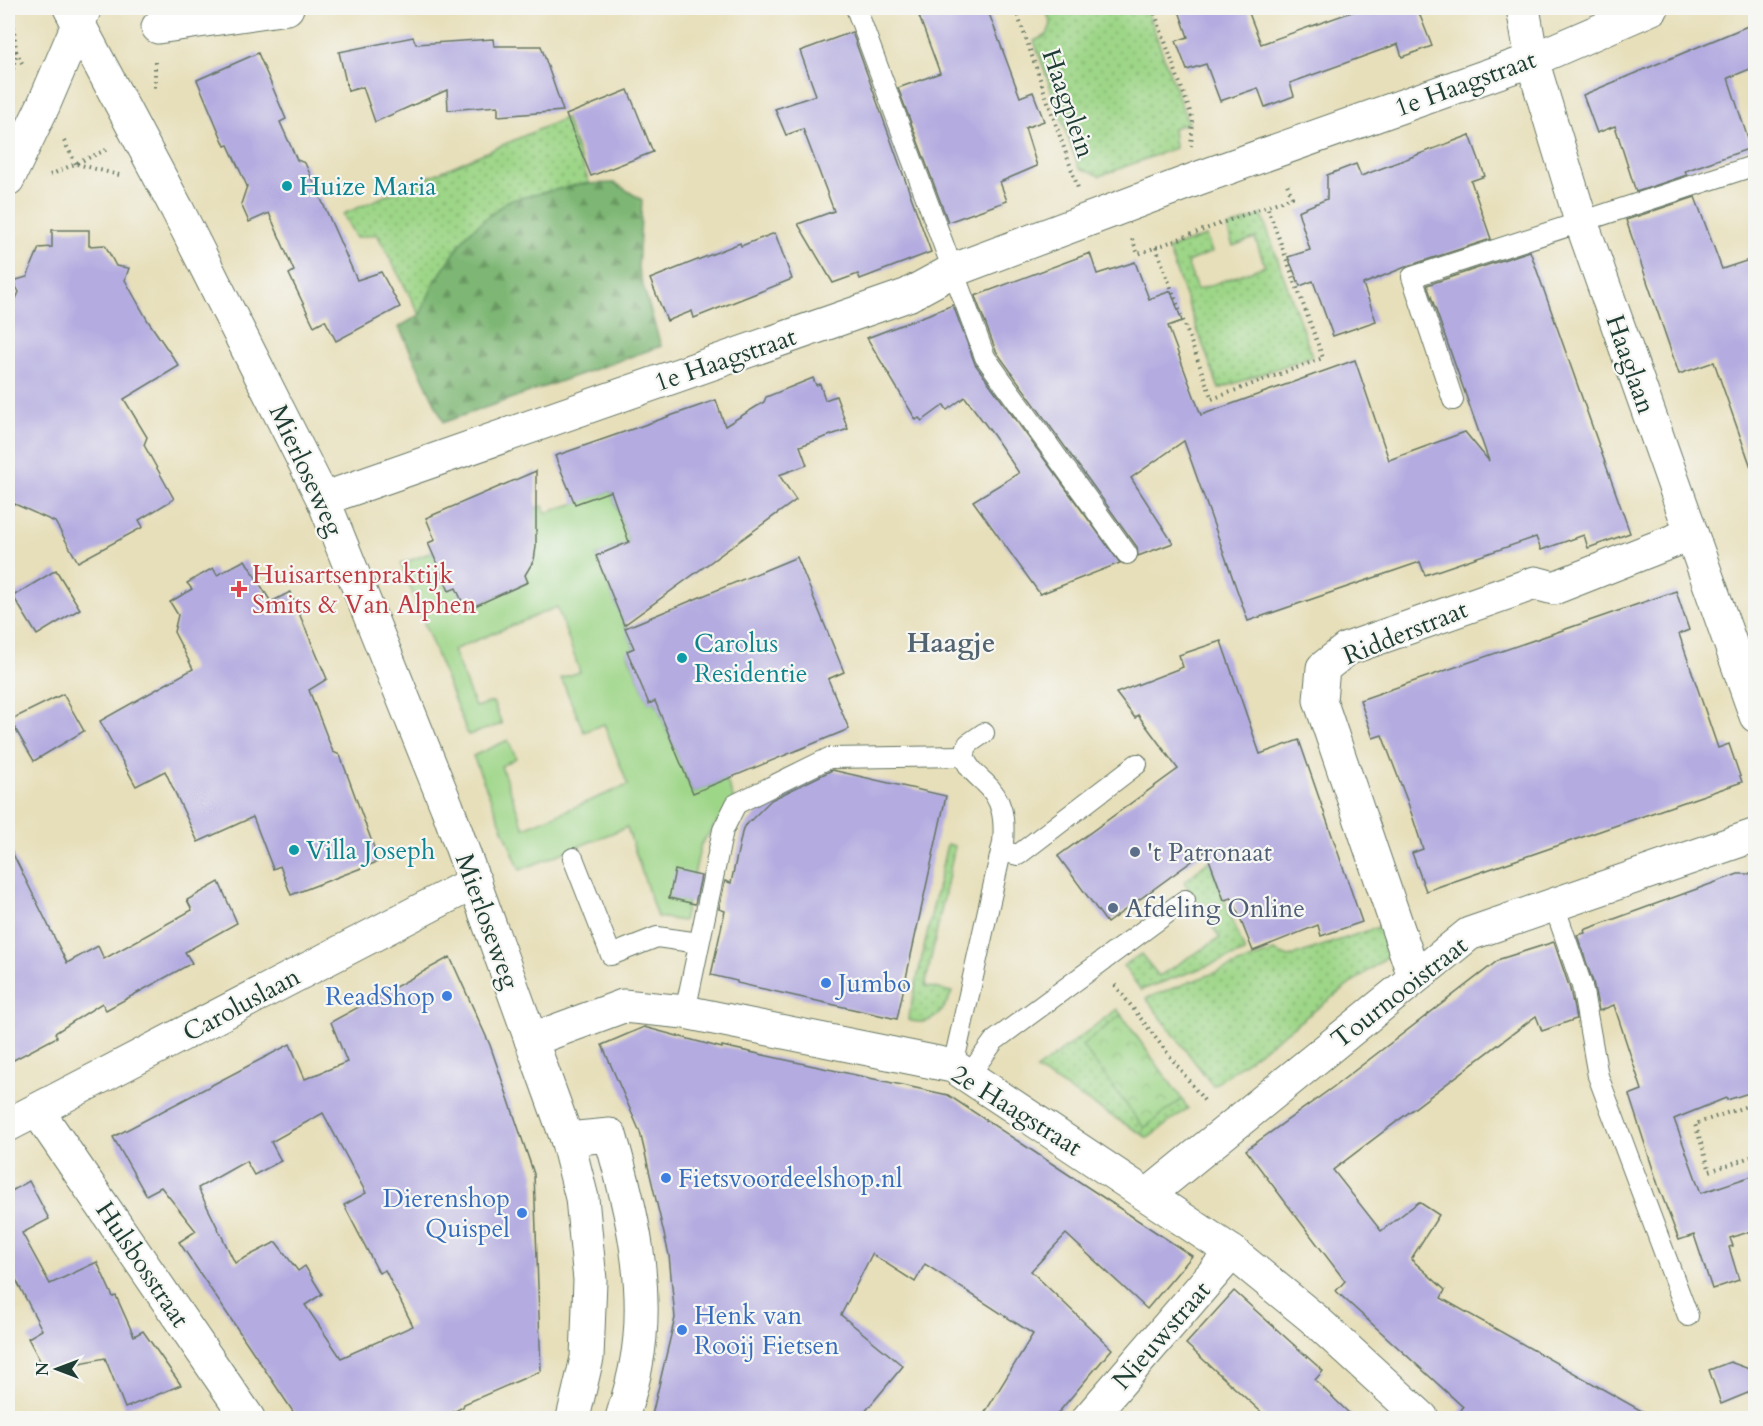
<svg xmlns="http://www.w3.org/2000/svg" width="1763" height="1426" font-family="Cardo,serif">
  <defs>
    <pattern id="grass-dots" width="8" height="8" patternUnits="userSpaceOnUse" patternTransform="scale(1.5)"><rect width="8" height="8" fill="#9ed688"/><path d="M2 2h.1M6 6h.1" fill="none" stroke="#80af70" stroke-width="1.8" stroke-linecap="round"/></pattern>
    <pattern id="forest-firs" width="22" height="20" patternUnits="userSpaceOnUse" patternTransform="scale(1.5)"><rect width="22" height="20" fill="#7eb774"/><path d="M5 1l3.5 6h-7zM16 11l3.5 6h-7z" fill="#679660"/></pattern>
    <pattern id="park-crowns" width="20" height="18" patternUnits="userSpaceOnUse" patternTransform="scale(1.5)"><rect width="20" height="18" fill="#9ed688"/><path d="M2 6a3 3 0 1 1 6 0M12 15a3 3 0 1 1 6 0" fill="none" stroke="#80af70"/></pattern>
  </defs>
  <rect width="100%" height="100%" fill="#f6f6f2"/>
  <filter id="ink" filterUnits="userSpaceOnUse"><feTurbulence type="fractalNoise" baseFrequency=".0167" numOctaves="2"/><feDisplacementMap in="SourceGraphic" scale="12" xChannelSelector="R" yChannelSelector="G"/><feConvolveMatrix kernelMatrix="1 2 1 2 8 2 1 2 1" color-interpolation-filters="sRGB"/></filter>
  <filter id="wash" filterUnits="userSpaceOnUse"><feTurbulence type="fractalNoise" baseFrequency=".008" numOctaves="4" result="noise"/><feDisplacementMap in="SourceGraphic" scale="24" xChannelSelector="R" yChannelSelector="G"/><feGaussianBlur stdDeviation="1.35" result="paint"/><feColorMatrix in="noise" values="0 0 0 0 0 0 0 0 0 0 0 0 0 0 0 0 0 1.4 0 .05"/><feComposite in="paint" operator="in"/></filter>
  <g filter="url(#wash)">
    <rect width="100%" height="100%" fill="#e7dfba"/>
    <g fill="url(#grass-dots)" stroke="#5e8a5e" stroke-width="1.5">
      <polygon points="1054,8 1146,8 1188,123 1173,128 1175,148 1100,176 1079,168 1034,41 1047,35 1051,24 1046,10"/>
      <polygon points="565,118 590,185 661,346 444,422 399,327 420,315 377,234 356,238 343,214"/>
      <polygon points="1262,215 1312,356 1219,389 1168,249 1206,236 1212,252 1187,262 1197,290 1265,266 1255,238 1233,246 1227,228"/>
      <path d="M947,844L955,846L925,986L952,992C944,1012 932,1028 908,1020Z"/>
      <polygon points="1209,861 1245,952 1141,990 1123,966 1141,954 1159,976 1220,938 1184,882"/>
      <polygon points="1382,926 1392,953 1213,1086 1146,998 1274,951 1289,957"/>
      <polygon points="1117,1009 1188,1108 1148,1138 1036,1070"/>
    </g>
    <polygon fill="url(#forest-firs)" stroke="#4e7a54" stroke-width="1.5" points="615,183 642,200 638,269 661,346 444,422 399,327 420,315 434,283 467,234 507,201 580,184"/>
    <polygon fill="url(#park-crowns)" stroke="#5e8a5e" stroke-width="1.5" points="1121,1015 1182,1099 1144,1128 1082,1046"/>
    <path fill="#9ed688" stroke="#5e8a5e" stroke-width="1.5" d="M611,491L629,542L596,556L634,648L627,652L649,703L655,701L693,793L726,779L734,800L701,844L694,875L669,898L688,902L683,921L657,917L627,827L520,870L473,756L508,740L516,758L501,766L524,828L628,785L604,724L584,732L561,678L580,672L557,607L453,650L475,707L493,702L502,724L468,735L401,564L432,552L456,588L466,610L528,582L525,574C535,558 538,545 534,527L503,520L543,506L546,513Z"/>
    <g id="blocks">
      <g fill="#b4ace0" fill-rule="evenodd">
        <polygon points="916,8 987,8 1020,97 1033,92 1044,121 1025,128 1037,166 1000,182 1007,201 948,222 898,88 940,73"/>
        <polygon points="1178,8 1247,8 1261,44 1363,8 1417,8 1432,46 1402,57 1398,44 1290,83 1294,96 1265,107 1258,88 1220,101 1206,64 1187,70 1176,41 1188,37"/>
        <polygon points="1755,23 1755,67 1728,78 1751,148 1685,171 1687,175 1636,192 1615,126 1597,133 1583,95"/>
        <polygon points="852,32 931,252 860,279 858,274 833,283 798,224 834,211 803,129 786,135 775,109 816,95 800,51"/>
        <polygon points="413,37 416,44 493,39 494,46 541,46 563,111 498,116 498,106 448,110 447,90 375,122 363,87 348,91 339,52"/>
        <polygon points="258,53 286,119 280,122 297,160 305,163 357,280 381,272 400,307 336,341 325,320 314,326 289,274 294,271 269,213 249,222 241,204 247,186 228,145 225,146 197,80"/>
        <polygon points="628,90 653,152 591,176 566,115"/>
        <polygon points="1470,135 1485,176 1471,181 1491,239 1408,266 1363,284 1376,321 1333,336 1313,281 1300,286 1288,257 1310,250 1298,211 1327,199 1327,175 1356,164 1361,176"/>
        <polygon points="1695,197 1722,269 1755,258 1755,466 1751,467 1714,362 1679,374 1626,220"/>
        <polygon points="52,230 89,230 89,246 105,245 116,266 129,268 125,280 148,321 179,366 124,399 147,437 144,445 174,499 139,520 143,527 78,562 55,522 8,501 8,317 19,292 13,281 27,277 39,248 52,247"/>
        <polygon points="775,233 792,279 694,318 692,311 667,321 650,279 740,243 741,246"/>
        <polygon points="1530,251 1630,533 1588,548 1584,535 1541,550 1536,537 1425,575 1420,562 1248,621 1184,441 1131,478 1173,543 1138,556 1137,547 996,351 975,296 1090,253 1097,274 1135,262 1149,299 1171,291 1182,321 1168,326 1201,415 1355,360 1389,460 1465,432 1489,461 1427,285"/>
        <polygon points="953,305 975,364 1120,563 1040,594 973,501 1019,473 994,436 965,397 947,410 944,405 922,421 919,418 916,420 867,338"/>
        <polygon points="813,378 816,385 820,384 825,400 836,396 848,429 800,446 807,465 779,475 796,500 624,625 596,556 629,542 611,491 575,504 555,456 716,400 725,426 764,402 766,397"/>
        <polygon points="536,471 536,547 534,560 525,575 528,582 466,610 456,588 449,591 428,543 435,540 426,518"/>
        <polygon points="797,557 844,672 828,679 849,729 693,793 655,701 649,704 627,651 634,648 625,628"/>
        <polygon points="245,560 271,602 290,592 327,679 309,690 333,752 340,755 376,853 373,854 377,862 291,895 280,866 273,869 253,817 198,842 165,771 136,786 100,721 193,669 174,632 178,615 170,602 192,589 187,583 213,568 217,575"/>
        <polygon points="56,570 80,609 37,635 13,596"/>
        <polygon points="1676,591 1689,630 1679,634 1718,748 1729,744 1742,782 1426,891 1412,853 1423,849 1408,803 1382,735 1373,738 1360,700"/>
        <polygon points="1221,641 1260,754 1299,740 1362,922 1321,936 1318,925 1253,951 1232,898 1224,900 1206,851 1107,923 1058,856 1178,769 1138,715 1135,718 1116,693 1183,667 1179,655"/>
        <polygon points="63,694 84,731 34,761 10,720"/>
        <polygon points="832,770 946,796 897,1019 737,983 737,981 711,975 725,911 719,909 725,881 731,883 743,828 771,800"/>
        <polygon points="8,844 67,963 98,946 104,959 192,910 187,900 219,882 237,923 185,952 192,963 106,1010 102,1003 55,1033 57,1037 8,1063"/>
        <polygon points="675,870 701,876 695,904 669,898"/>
        <polygon points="1738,874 1755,874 1755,1091 1727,1100 1726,1098 1674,1119 1701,1193 1755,1175 1755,1230 1730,1238 1733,1246 1729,1247 1739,1280 1712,1289 1694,1235 1679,1240 1659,1188 1629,1095 1642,1090 1614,1005 1599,1011 1593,982 1577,935 1585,933 1584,930"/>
        <polygon points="1554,942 1570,989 1576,1019 1542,1031 1536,1016 1333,1170 1381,1231 1419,1202 1439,1215 1411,1259 1445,1290 1441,1298 1656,1419 1456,1419 1463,1407 1336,1291 1345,1281 1246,1150 1336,1085 1500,959"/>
        <path d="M450,957L490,1045L534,1174L541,1371L464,1404L463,1407L440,1419H298L179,1242L196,1231L161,1187L146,1195L113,1137L290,1044L305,1079L347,1062L331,1022ZM323,1113L366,1193L344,1205L379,1273L385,1270L413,1326L341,1358L305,1305L322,1294L305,1266L298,1271L276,1242L235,1263L198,1188L246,1161L254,1175L281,1161L271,1142Z"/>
        <polygon points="644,1027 722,1048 722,1046 948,1095 1192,1256 1147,1309 1066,1234 1031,1271 1112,1349 1053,1419 981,1419 1033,1334 925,1264 915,1282 872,1254 841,1315 903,1366 859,1419 651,1419 675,1318 669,1255 640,1132 602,1045"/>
        <polygon points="29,1181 49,1219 22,1233 50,1284 97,1262 113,1297 116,1296 134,1336 143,1331 181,1385 125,1408 105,1358 45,1370 28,1338 42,1330 8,1264 8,1193"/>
        <polygon points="1234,1291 1323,1371 1315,1380 1355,1419 1269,1419 1186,1344"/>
        <polygon points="1730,1362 1752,1370 1755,1390 1721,1404 1709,1370"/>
      </g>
    </g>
  </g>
  <g filter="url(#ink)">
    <use href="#blocks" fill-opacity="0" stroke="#657663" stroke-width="1.5"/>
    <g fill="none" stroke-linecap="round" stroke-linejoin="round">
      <defs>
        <g id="service">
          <polyline points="856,8 985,357 1127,554"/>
          <polyline points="1453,400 1412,277 1756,165"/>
          <polyline points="1001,851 1018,855 1137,764"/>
          <polyline points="573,858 611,955 657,937 699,943"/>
          <polyline points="1554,905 1582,986 1598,1076 1688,1316"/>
          <polyline points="685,1012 723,830 736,804 829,758 964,756"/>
          <path d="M953,1066L1003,843C1005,819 1003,799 984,782C975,774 968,768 964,756L968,744L984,733"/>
          <polyline points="969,1075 994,1041 1185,900"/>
        </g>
        <g id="minor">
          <polyline points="70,8 177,209 323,499 447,807 567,1139 582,1198 590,1280 587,1358 573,1418"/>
          <polyline points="1523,8 1532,60 1581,221 1756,716"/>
          <polyline points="158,27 287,8"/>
          <polyline points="323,499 908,295 954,270 1199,178 1532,60 1652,8"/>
          <polyline points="1414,976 1320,700 1323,668 1347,649 1535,583 1554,588 1691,534"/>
          <polyline points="531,1040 623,1006 685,1012 953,1066 1232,1252 1313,1318 1422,1418"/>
          <polyline points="37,1110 248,1418"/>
          <polyline points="8,1125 475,882"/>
          <path d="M567,1139L610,1135C631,1207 651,1289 636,1365C633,1383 627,1401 622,1418"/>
          <polyline points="1149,1194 1469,934 1756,835"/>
          <polyline points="1089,1418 1232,1252"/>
        </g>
        <polyline id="tertiary" points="8,179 44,104 85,8"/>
      </defs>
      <use href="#service" stroke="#657663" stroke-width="22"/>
      <use href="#minor" stroke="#657663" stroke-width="35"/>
      <use href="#tertiary" stroke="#657663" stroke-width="35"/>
      <g stroke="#657663" stroke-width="4" stroke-dasharray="1.5 4.5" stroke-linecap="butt">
        <polyline points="1031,8 1017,13 1078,188"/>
        <polyline points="1153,8 1193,120 1191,146"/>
        <polyline points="16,51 22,63"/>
        <polyline points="155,62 155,90"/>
        <polyline points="10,87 16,51 12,8"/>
        <polyline points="64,141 76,164"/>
        <polyline points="77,164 119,175"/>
        <polyline points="50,175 106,150"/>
        <polyline points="1132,239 1138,254 1292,197 1287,184"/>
        <polyline points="1156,247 1212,399 1323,358 1267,206"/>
        <polyline points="1115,985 1206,1103"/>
        <polyline points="1756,1103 1695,1124 1710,1171 1756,1155"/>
      </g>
      <use href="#service" stroke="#fff" stroke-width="20"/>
      <use href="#minor" stroke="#fff" stroke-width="33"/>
      <use href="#tertiary" stroke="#fff" stroke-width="33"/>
    </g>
  </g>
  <g fill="#0f9aa8" stroke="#f6f6f2" stroke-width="2">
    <circle cx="287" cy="186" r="6"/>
    <circle cx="682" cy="658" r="6"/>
    <circle cx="294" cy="850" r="6"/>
  </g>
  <path fill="#e0444e" stroke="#f6f6f2" stroke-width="2" d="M236 580h6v6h6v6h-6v6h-6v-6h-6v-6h6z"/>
  <g fill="#5c6f8a" stroke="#f6f6f2" stroke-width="2">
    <circle cx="1135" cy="852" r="6"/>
    <circle cx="1113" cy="908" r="6"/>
  </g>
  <g fill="#3f7fe0" stroke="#f6f6f2" stroke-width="2">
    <circle cx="826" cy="983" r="6"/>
    <circle cx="447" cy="996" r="6"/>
    <circle cx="666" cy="1178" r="6"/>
    <circle cx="522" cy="1213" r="6"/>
    <circle cx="682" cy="1330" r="6"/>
  </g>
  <g text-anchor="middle" stroke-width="4.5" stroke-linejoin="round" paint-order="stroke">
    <g font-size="26" fill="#1f3d34" stroke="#f6f6f2">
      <text transform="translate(1465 83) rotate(-20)" y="9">1e Haagstraat</text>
      <text transform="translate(1069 103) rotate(71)" y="9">Haagplein</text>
      <text transform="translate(725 359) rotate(-19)" y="9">1e Haagstraat</text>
      <text transform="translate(1631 364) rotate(71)" y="9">Haaglaan</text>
      <text transform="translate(307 470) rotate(65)" y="9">Mierloseweg</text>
      <text transform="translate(1405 632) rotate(-22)" y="9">Ridderstraat</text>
      <text transform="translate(488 921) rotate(70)" y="9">Mierloseweg</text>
      <text transform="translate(1399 992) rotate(-38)" y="9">Tournooistraat</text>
      <text transform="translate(241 1004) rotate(-28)" y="9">Caroluslaan</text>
      <text transform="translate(1017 1110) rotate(32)" y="9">2e Haagstraat</text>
      <text transform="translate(143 1264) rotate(56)" y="9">Hulsbosstraat</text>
      <text transform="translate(1161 1335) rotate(-49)" y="9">Nieuwstraat</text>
    </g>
    <g font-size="26" fill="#0d838f" stroke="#f6f6f2" text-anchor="start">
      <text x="299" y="195">Huize Maria</text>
      <text x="694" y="652">Carolus<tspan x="694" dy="30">Residentie</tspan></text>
      <text x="306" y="859">Villa Joseph</text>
    </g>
    <g font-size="26" fill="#be3a42" stroke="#f6f6f2" text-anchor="start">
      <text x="252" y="583">Huisartsenpraktijk<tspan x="252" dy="30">Smits &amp; Van Alphen</tspan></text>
    </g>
    <g font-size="26" fill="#4e5e75" stroke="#f6f6f2" text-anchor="start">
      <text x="1147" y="861">'t Patronaat</text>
      <text x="1125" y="917">Afdeling Online</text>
    </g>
    <g font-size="26" fill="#366cbe" stroke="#f6f6f2" text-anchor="start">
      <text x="838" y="992">Jumbo</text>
      <text x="435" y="1005" text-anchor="end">ReadShop</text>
      <text x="678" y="1187">Fietsvoordeelshop.nl</text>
      <text x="510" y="1207" text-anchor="end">Dierenshop<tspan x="510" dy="30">Quispel</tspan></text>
      <text x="694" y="1324">Henk van<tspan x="694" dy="30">Rooij Fietsen</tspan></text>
    </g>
    <g font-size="27" font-weight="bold" fill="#536470" stroke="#f6f6f2">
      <text x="951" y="652">Haagje</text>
    </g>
  </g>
  <rect width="1763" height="1426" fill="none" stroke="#f6f6f2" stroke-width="30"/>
  <g transform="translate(57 1369) rotate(270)" stroke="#f6f6f2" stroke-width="4.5" paint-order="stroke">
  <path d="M0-4.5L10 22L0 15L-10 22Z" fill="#1f3d34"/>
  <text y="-9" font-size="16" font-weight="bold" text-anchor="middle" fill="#1f3d34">N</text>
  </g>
</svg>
